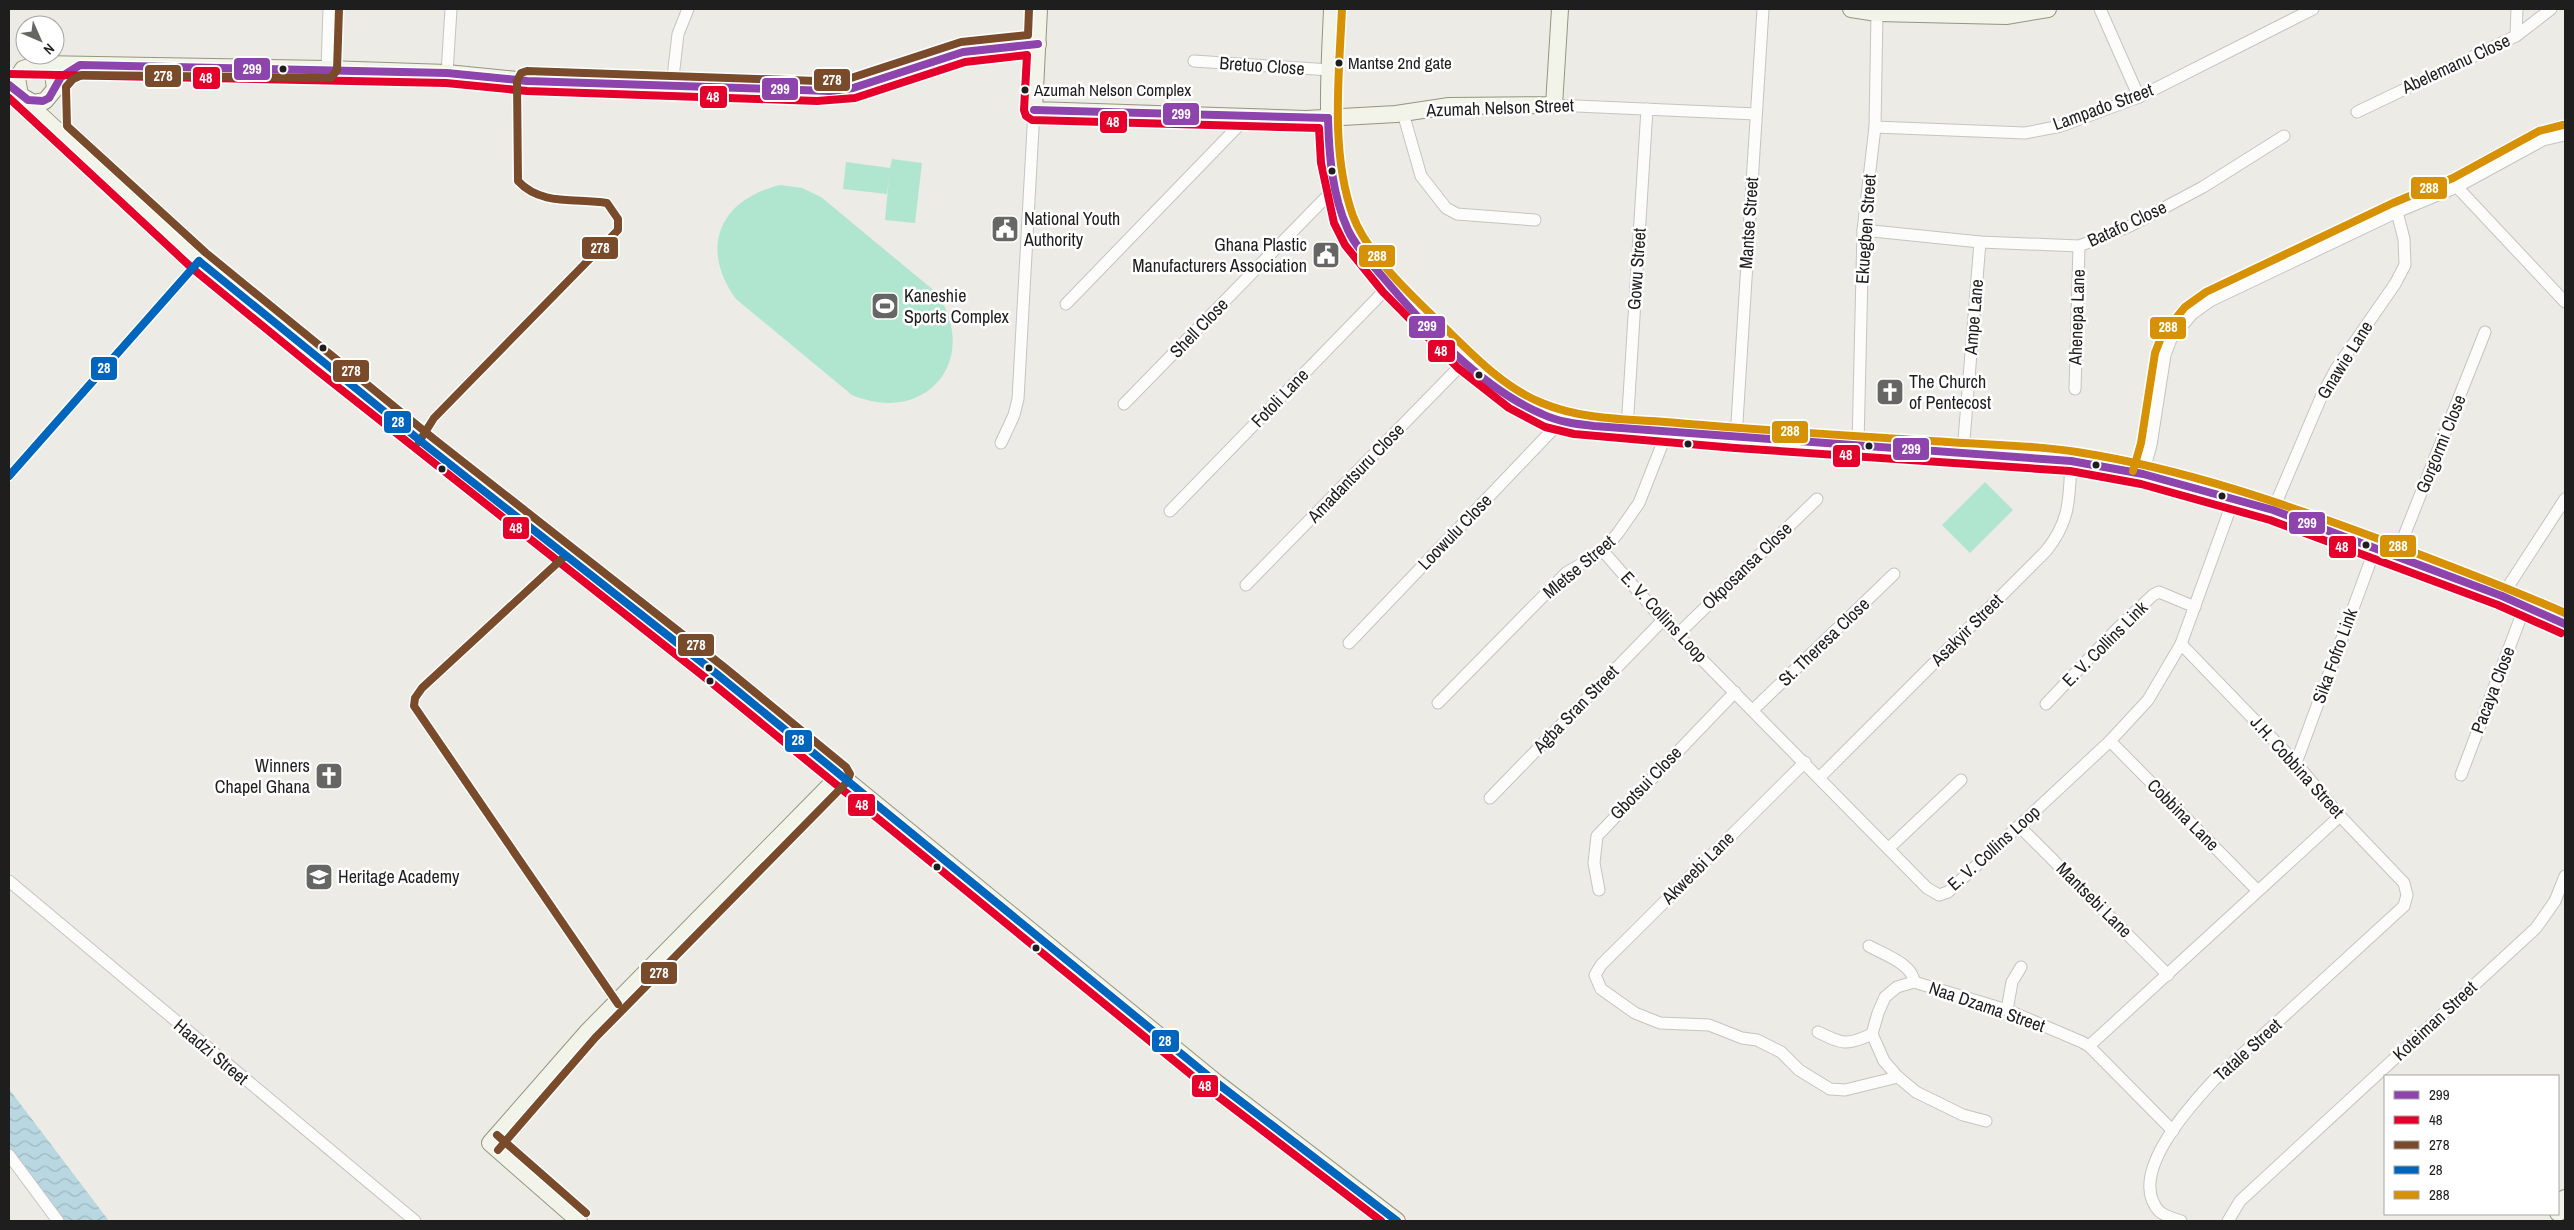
<svg xmlns="http://www.w3.org/2000/svg" width="2574" height="1230" font-family="'Archivo Narrow',sans-serif">
  <defs>
    <pattern id="water-waves" width="16" height="10" patternUnits="userSpaceOnUse" patternTransform="scale(1.25)"><rect width="16" height="10" fill="#b8d7e0"/><path d="M0 5q4-4 8 0t8 0" fill="none" stroke="#9eb8c0"/></pattern>
  </defs>
  <rect width="100%" height="100%" fill="#ecebe6"/>
  <g fill="#b0e6cf">
    <polygon points="892,159 922,163 915,223 885,220 889,178 887,194 843,189 846,162 890,168"/>
    <path d="M780,185L802,188L821,197L937,293C981,360 926,426 852,395L736,299C699,248 719,200 780,185Z"/>
    <polygon points="1985,482 2013,510 1970,553 1942,525"/>
  </g>
  <polygon fill="url(#water-waves)" points="9,1089 109,1221 60,1221 9,1148"/>
  <g fill="none" stroke-linecap="round" stroke-linejoin="round">
    <defs>
      <g id="street">
        <polyline points="2100,9 2139,97"/>
        <polyline points="2516,36 2517,9"/>
        <polyline points="1194,61 1330,70"/>
        <polyline points="327,69 329,9"/>
        <polyline points="447,73 451,9"/>
        <polyline points="672,86 678,34 688,9"/>
        <polyline points="1554,105 1756,114"/>
        <polyline points="2357,112 2516,36 2551,9"/>
        <polyline points="1403,113 1421,176 1446,208 1457,214 1535,220"/>
        <polyline points="1875,127 2025,133 2061,126 2139,97 2313,9"/>
        <polyline points="2457,187 2565,302"/>
        <polyline points="1863,230 1980,242 2079,246 2130,226 2158,211 2203,187 2284,136"/>
        <polyline points="1066,304 1247,117"/>
        <polyline points="2075,389 2079,246"/>
        <polyline points="1124,404 1336,187"/>
        <polyline points="1627,429 1647,109"/>
        <polyline points="1736,438 1763,9"/>
        <polyline points="1001,443 1014,415 1018,399 1034,110"/>
        <polyline points="1858,445 1863,230 1875,127 1877,13"/>
        <polyline points="1963,452 1980,242"/>
        <polyline points="2143,474 2151,445 2165,355 2171,339 2192,314 2210,301 2397,212 2457,187 2543,140 2565,135"/>
        <polyline points="2273,510 2322,395 2336,369 2395,284 2405,265 2404,239 2397,212"/>
        <polyline points="1170,511 1390,285"/>
        <polyline points="1603,551 1663,620 1927,888 1939,895 1948,892 2110,741 2148,700 2181,644 2234,498"/>
        <polyline points="2396,556 2485,332"/>
        <polyline points="1246,585 1465,361"/>
        <polyline points="2502,596 2565,499"/>
        <polyline points="1678,634 1817,499"/>
        <polyline points="1349,643 1561,421"/>
        <path d="M2181,644L2296,763L2340,816L2404,883L2407,895L2404,906L2214,1080C2190,1106 2125,1176 2160,1212C2165,1216 2175,1219 2181,1221"/>
        <polyline points="1438,703 1566,573 1603,551 1618,533 1639,503 1667,432"/>
        <polyline points="2046,704 2116,630 2153,595 2159,592 2195,607"/>
        <polyline points="1753,710 1894,574"/>
        <polyline points="2110,741 2257,890"/>
        <polyline points="1805,762 1601,965 1595,975 1601,989 1635,1013 1660,1023 1709,1025 1742,1038 1757,1040 1781,1052 1799,1070 1830,1089 1845,1090 1898,1077"/>
        <polyline points="2296,763 2375,549"/>
        <polyline points="2461,775 2525,606"/>
        <path d="M1820,777L2046,551C2071,520 2069,498 2071,461"/>
        <polyline points="1490,798 1663,620"/>
        <polyline points="2019,826 2168,975"/>
        <polyline points="1889,848 1961,780"/>
        <polyline points="9,881 415,1221"/>
        <polyline points="1599,890 1594,863 1597,836 1735,692"/>
        <path d="M1869,946C1883,954 1913,964 1914,982"/>
        <polyline points="2007,1010 2012,982 2021,967"/>
        <path d="M1818,1032C1842,1044 1847,1046 1872,1034"/>
        <polyline points="2089,1046 2340,816"/>
        <polyline points="1986,1121 1963,1115 1916,1092 1898,1077 1884,1061 1872,1034 1878,1013 1885,997 1897,987 1914,982 2007,1010 2082,1042 2089,1046 2173,1131"/>
        <polyline points="9,1155 58,1221"/>
        <polyline points="2228,1221 2240,1201 2536,928 2555,901 2565,876"/>
      </g>
      <g id="secondary">
        <polyline points="1039,9 1034,110 1306,119 1396,114 1449,106 1554,105 1560,9"/>
        <path d="M1332,9C1329,83 1323,147 1344,220C1357,263 1478,378 1518,403C1536,413 1555,420 1575,424L1736,438L2071,461L2143,474L2273,510L2502,596L2565,624"/>
        <polyline points="1851,9 1877,13 2006,16 2048,9"/>
        <polyline points="40,64 53,73 55,89 45,101 33,103 20,95 17,78 23,69 39,64 327,69 447,73 527,81 817,91 853,88 963,52 1038,44"/>
        <polyline points="23,99 199,261 320,360 718,675 1217,1083 1397,1221"/>
        <polyline points="2558,1213 2565,1198"/>
        <polyline points="579,1221 490,1143 588,1031 840,775"/>
      </g>
    </defs>
    <use href="#street" stroke="#c5c4c2" stroke-width="13"/>
    <use href="#secondary" stroke="#94967e" stroke-width="18"/>
    <use href="#street" stroke="#fcfcfb" stroke-width="11"/>
    <use href="#secondary" stroke="#f2f3e9" stroke-width="16"/>
    <defs>
      <g id="bus-1">
        <polyline points="9,85 28,100 43,101 49,98 61,77 80,65 447,73 527,81 830,91 853,88 963,52 1038,44"/>
        <polyline points="1034,110 1328,118"/>
        <path d="M1328,118C1329,155 1332,195 1348,230C1356,247 1370,262 1382,276C1424,326 1481,388 1542,414C1559,422 1576,424 1594,426L2071,461L2143,474L2273,510L2502,596L2565,624"/>
      </g>
      <g id="bus-2">
        <polyline points="9,74 446,83 527,91 817,101 855,98 965,62 1027,55 1024,110 1026,116 1032,120 1319,128 1321,163 1334,223 1345,245 1383,292 1458,368 1509,408 1545,427 1574,434 1735,448 2070,471 2141,484 2270,520 2498,605 2561,633"/>
        <polyline points="9,98 193,269 314,368 712,683 1211,1091 1381,1221"/>
      </g>
      <g id="bus-3">
        <polyline points="339,9 337,70 331,78 82,75 73,79 66,87 67,126 206,253 434,439 724,667 846,767 850,774 847,782 595,1038 498,1150"/>
        <path d="M419,442L434,418L618,230V219L607,203C576,198 541,206 518,181L517,81L521,73L527,71L817,81L851,78L961,42L1028,35L1029,9"/>
        <polyline points="565,556 422,688 415,698 414,706 618,1004"/>
        <polyline points="497,1135 586,1213"/>
      </g>
      <g id="bus-4">
        <polyline points="199,261 428,447 718,675 1217,1083 1397,1221"/>
        <polyline points="9,476 199,261"/>
      </g>
      <g id="bus-5">
        <path d="M1342,9C1339,76 1330,152 1353,216C1367,254 1411,295 1440,323C1470,352 1502,387 1542,403C1584,421 1634,419 1678,423C1768,431 1857,436 1947,442C1990,445 2035,445 2077,452C2185,469 2285,504 2387,542C2447,565 2507,587 2565,613"/>
        <polyline points="2133,471 2141,443 2155,353 2162,335 2185,307 2206,292 2393,203 2453,178 2539,131 2563,125"/>
      </g>
    </defs>
    <use href="#bus-1" stroke="#fff" stroke-width="11"/>
    <use href="#bus-2" stroke="#fff" stroke-width="11"/>
    <use href="#bus-3" stroke="#fff" stroke-width="11"/>
    <use href="#bus-4" stroke="#fff" stroke-width="11"/>
    <use href="#bus-5" stroke="#fff" stroke-width="11"/>
    <use href="#bus-1" stroke="#8e44ad" stroke-width="8"/>
    <use href="#bus-2" stroke="#e4002b" stroke-width="8"/>
    <use href="#bus-3" stroke="#7a4b2a" stroke-width="8"/>
    <use href="#bus-4" stroke="#0065bd" stroke-width="8"/>
    <use href="#bus-5" stroke="#d69204" stroke-width="8"/>
  </g>
  <defs>
    <symbol id="civic-square" viewBox="-11 -11 22 22"><rect x="-9" y="-9" width="18" height="18" rx="4" fill="#666664" stroke="#fff"/><path d="M-.6-6.5H3V-4.5H.6V-3L4-1V1h2V6H-6V1h2V-1L-.6-3ZM-1.2 2.5V6h2.4V2.5Z" fill="#fff"/></symbol>
    <symbol id="stadium-square" viewBox="-11 -11 22 22"><rect x="-9" y="-9" width="18" height="18" rx="4" fill="#666664" stroke="#fff"/><path d="M0-5a6.5 5 0 1 0 0 10a6.5 5 0 1 0 0-10ZM-3.5-1.8h7v3.6h-7Z" fill="#fff"/></symbol>
    <symbol id="church-square" viewBox="-11 -11 22 22"><rect x="-9" y="-9" width="18" height="18" rx="4" fill="#666664" stroke="#fff"/><path d="M-1.2-6h2.4v3.5h3.3v2.4h-3.3V6h-2.4V-.1h-3.3v-2.4h3.3Z" fill="#fff"/></symbol>
    <symbol id="school-square" viewBox="-11 -11 22 22"><rect x="-9" y="-9" width="18" height="18" rx="4" fill="#666664" stroke="#fff"/><path d="M0-5L7-2L0 1L-7-2ZM-4 1L0 2.5L4 1V4Q0 6-4 4Z" fill="#fff"/></symbol>
  </defs>
  <g fill-rule="evenodd">
    <use href="#civic-square" x="989" y="213" width="32" height="32"/>
    <use href="#civic-square" x="1310" y="239" width="32" height="32"/>
    <use href="#stadium-square" x="869" y="290" width="32" height="32"/>
    <use href="#church-square" x="1874" y="376" width="32" height="32"/>
    <use href="#church-square" x="313" y="760" width="32" height="32"/>
    <use href="#school-square" x="303" y="861" width="32" height="32"/>
  </g>
  <g fill="#1e1e1e" stroke="#fff" stroke-width="2">
    <circle cx="1339" cy="63" r="4.5"/>
    <circle cx="283" cy="69" r="4.5"/>
    <circle cx="1025" cy="90" r="4.5"/>
    <circle cx="1332" cy="171" r="4.5"/>
    <circle cx="323" cy="348" r="4.5"/>
    <circle cx="1479" cy="375" r="4.5"/>
    <circle cx="1688" cy="444" r="4.5"/>
    <circle cx="1869" cy="446" r="4.5"/>
    <circle cx="2096" cy="465" r="4.5"/>
    <circle cx="442" cy="469" r="4.5"/>
    <circle cx="2222" cy="496" r="4.5"/>
    <circle cx="2366" cy="545" r="4.5"/>
    <circle cx="709" cy="668" r="4.5"/>
    <circle cx="710" cy="681" r="4.5"/>
    <circle cx="937" cy="867" r="4.5"/>
    <circle cx="1036" cy="948" r="4.5"/>
  </g>
  <g text-anchor="middle" stroke-width="5" stroke-linejoin="round" paint-order="stroke">
    <g font-size="17" fill="#1e1e1e" stroke="#fff" text-anchor="start">
      <text x="1348" y="69">Mantse 2nd gate</text>
      <text x="1034" y="96">Azumah Nelson Complex</text>
    </g>
    <g font-size="18" fill="#1e1e1e" stroke="#fff">
      <text transform="translate(2456 64) rotate(-25)" y="6">Abelemanu Close</text>
      <text transform="translate(1262 66) rotate(4)" y="6">Bretuo Close</text>
      <text transform="translate(2103 107) rotate(-20)" y="6">Lampado Street</text>
      <text transform="translate(1500 108) rotate(-2)" y="6">Azumah Nelson Street</text>
      <text transform="translate(1749 223) rotate(-86)" y="6">Mantse Street</text>
      <text transform="translate(2127 224) rotate(-25)" y="6">Batafo Close</text>
      <text transform="translate(1866 229) rotate(-86)" y="6">Ekuegben Street</text>
      <text transform="translate(1637 269) rotate(-86)" y="6">Gowu Street</text>
      <text transform="translate(1974 317) rotate(-85)" y="6">Ampe Lane</text>
      <text transform="translate(2077 317) rotate(-88)" y="6">Ahenepa Lane</text>
      <text transform="translate(1199 328) rotate(-46)" y="6">Shell Close</text>
      <text transform="translate(2345 360) rotate(-58)" y="6">Gnawie Lane</text>
      <text transform="translate(1280 398) rotate(-46)" y="6">Fotoli Lane</text>
      <text transform="translate(2441 444) rotate(-68)" y="6">Gorgormi Close</text>
      <text transform="translate(1356 473) rotate(-46)" y="6">Amadantsuru Close</text>
      <text transform="translate(1455 532) rotate(-46)" y="6">Loowulu Close</text>
      <text transform="translate(1747 566) rotate(-44)" y="6">Okposansa Close</text>
      <text transform="translate(1579 567) rotate(-40)" y="6">Mletse Street</text>
      <text transform="translate(1664 617) rotate(47)" y="6">E. V. Collins Loop</text>
      <text transform="translate(1967 630) rotate(-45)" y="6">Asakyir Street</text>
      <text transform="translate(1824 642) rotate(-44)" y="6">St. Theresa Close</text>
      <text transform="translate(2105 644) rotate(-45)" y="6">E. V. Collins Link</text>
      <text transform="translate(2335 656) rotate(-70)" y="6">Sika Fofro Link</text>
      <text transform="translate(2493 690) rotate(-69)" y="6">Pacaya Close</text>
      <text transform="translate(1576 709) rotate(-46)" y="6">Agba Sran Street</text>
      <text transform="translate(2297 767) rotate(48)" y="6">J.H. Cobbina Street</text>
      <text transform="translate(1646 783) rotate(-46)" y="6">Gbotsui Close</text>
      <text transform="translate(2183 815) rotate(45)" y="6">Cobbina Lane</text>
      <text transform="translate(1994 848) rotate(-42)" y="6">E. V. Collins Loop</text>
      <text transform="translate(1698 868) rotate(-45)" y="6">Akweebi Lane</text>
      <text transform="translate(2094 900) rotate(45)" y="6">Mantsebi Lane</text>
      <text transform="translate(1987 1007) rotate(19)" y="6">Naa Dzama Street</text>
      <text transform="translate(2435 1021) rotate(-43)" y="6">Koteiman Street</text>
      <text transform="translate(2248 1050) rotate(-42)" y="6">Tatale Street</text>
      <text transform="translate(211 1052) rotate(40)" y="6">Haadzi Street</text>
    </g>
    <g font-size="18" fill="#1e1e1e" stroke="#fff" text-anchor="start">
      <text x="1024" y="225">National Youth<tspan x="1024" dy="21">Authority</tspan></text>
      <text x="1307" y="251" text-anchor="end">Ghana Plastic<tspan x="1307" dy="21">Manufacturers Association</tspan></text>
      <text x="904" y="302">Kaneshie<tspan x="904" dy="21">Sports Complex</tspan></text>
      <text x="1909" y="388">The Church<tspan x="1909" dy="21">of Pentecost</tspan></text>
      <text x="310" y="772" text-anchor="end">Winners<tspan x="310" dy="21">Chapel Ghana</tspan></text>
      <text x="338" y="883">Heritage Academy</text>
    </g>
  </g>
  <g stroke="#fff" stroke-width="2">
    <rect x="233" y="57" width="38" height="24" rx="5" fill="#8e44ad"/>
    <rect x="144" y="64" width="38" height="24" rx="5" fill="#7a4b2a"/>
    <rect x="192" y="66" width="29" height="24" rx="5" fill="#e4002b"/>
    <rect x="813" y="68" width="38" height="24" rx="5" fill="#7a4b2a"/>
    <rect x="761" y="77" width="38" height="24" rx="5" fill="#8e44ad"/>
    <rect x="699" y="85" width="29" height="24" rx="5" fill="#e4002b"/>
    <rect x="1162" y="102" width="38" height="24" rx="5" fill="#8e44ad"/>
    <rect x="1099" y="110" width="29" height="24" rx="5" fill="#e4002b"/>
    <rect x="2410" y="176" width="38" height="24" rx="5" fill="#d69204"/>
    <rect x="581" y="236" width="38" height="24" rx="5" fill="#7a4b2a"/>
    <rect x="1358" y="244" width="38" height="24" rx="5" fill="#d69204"/>
    <rect x="1408" y="315" width="38" height="24" rx="5" fill="#8e44ad"/>
    <rect x="2149" y="316" width="38" height="24" rx="5" fill="#d69204"/>
    <rect x="1427" y="339" width="29" height="24" rx="5" fill="#e4002b"/>
    <rect x="90" y="356" width="28" height="25" rx="5" fill="#0065bd"/>
    <rect x="332" y="359" width="38" height="24" rx="5" fill="#7a4b2a"/>
    <rect x="383" y="410" width="29" height="24" rx="5" fill="#0065bd"/>
    <rect x="1771" y="420" width="38" height="24" rx="5" fill="#d69204"/>
    <rect x="1892" y="437" width="38" height="24" rx="5" fill="#8e44ad"/>
    <rect x="1832" y="444" width="29" height="24" rx="5" fill="#e4002b"/>
    <rect x="2288" y="511" width="38" height="24" rx="5" fill="#8e44ad"/>
    <rect x="502" y="516" width="28" height="24" rx="5" fill="#e4002b"/>
    <rect x="2379" y="534" width="38" height="24" rx="5" fill="#d69204"/>
    <rect x="2328" y="535" width="29" height="24" rx="5" fill="#e4002b"/>
    <rect x="677" y="633" width="38" height="24" rx="5" fill="#7a4b2a"/>
    <rect x="784" y="729" width="29" height="24" rx="5" fill="#0065bd"/>
    <rect x="847" y="793" width="29" height="24" rx="5" fill="#e4002b"/>
    <rect x="640" y="961" width="38" height="24" rx="5" fill="#7a4b2a"/>
    <rect x="1151" y="1029" width="29" height="24" rx="5" fill="#0065bd"/>
    <rect x="1191" y="1074" width="28" height="24" rx="5" fill="#e4002b"/>
  </g>
  <g font-size="14" text-anchor="middle" font-weight="bold" fill="#fff">
    <text x="252" y="74">299</text>
    <text x="163" y="81">278</text>
    <text x="206" y="83">48</text>
    <text x="832" y="85">278</text>
    <text x="780" y="94">299</text>
    <text x="713" y="102">48</text>
    <text x="1181" y="119">299</text>
    <text x="1113" y="127">48</text>
    <text x="2429" y="193">288</text>
    <text x="600" y="253">278</text>
    <text x="1377" y="261">288</text>
    <text x="1427" y="331">299</text>
    <text x="2168" y="332">288</text>
    <text x="1441" y="356">48</text>
    <text x="104" y="373">28</text>
    <text x="351" y="376">278</text>
    <text x="398" y="427">28</text>
    <text x="1790" y="436">288</text>
    <text x="1911" y="454">299</text>
    <text x="1846" y="460">48</text>
    <text x="2307" y="528">299</text>
    <text x="516" y="533">48</text>
    <text x="2398" y="551">288</text>
    <text x="2342" y="552">48</text>
    <text x="696" y="650">278</text>
    <text x="798" y="745">28</text>
    <text x="862" y="810">48</text>
    <text x="659" y="978">278</text>
    <text x="1165" y="1046">28</text>
    <text x="1205" y="1091">48</text>
  </g>
  <rect width="2574" height="1230" fill="none" stroke="#1e1e1e" stroke-width="20"/>
  <rect x="2384" y="1075" width="175" height="140" fill="#ffffff" stroke="#a5a5a5"/>
  <rect x="2394" y="1091" width="25" height="8" fill="#8e44ad" stroke="#a5a5a5"/>
  <text x="2429" y="1100" font-size="15" fill="#1e1e1e">299</text>
  <rect x="2394" y="1116" width="25" height="8" fill="#e4002b" stroke="#a5a5a5"/>
  <text x="2429" y="1125" font-size="15" fill="#1e1e1e">48</text>
  <rect x="2394" y="1141" width="25" height="8" fill="#7a4b2a" stroke="#a5a5a5"/>
  <text x="2429" y="1150" font-size="15" fill="#1e1e1e">278</text>
  <rect x="2394" y="1166" width="25" height="8" fill="#0065bd" stroke="#a5a5a5"/>
  <text x="2429" y="1175" font-size="15" fill="#1e1e1e">28</text>
  <rect x="2394" y="1191" width="25" height="8" fill="#d69204" stroke="#a5a5a5"/>
  <text x="2429" y="1200" font-size="15" fill="#1e1e1e">288</text>
  <g transform="translate(40 40) rotate(135)"><circle r="24" fill="#ffffff" stroke="#a5a5a5"/>
  <path d="M0-4L9 19L0 12L-9 19Z" fill="#666664"/>
  <text y="-8" font-size="14" font-weight="bold" text-anchor="middle" fill="#1e1e1e">N</text>
  </g>
</svg>
